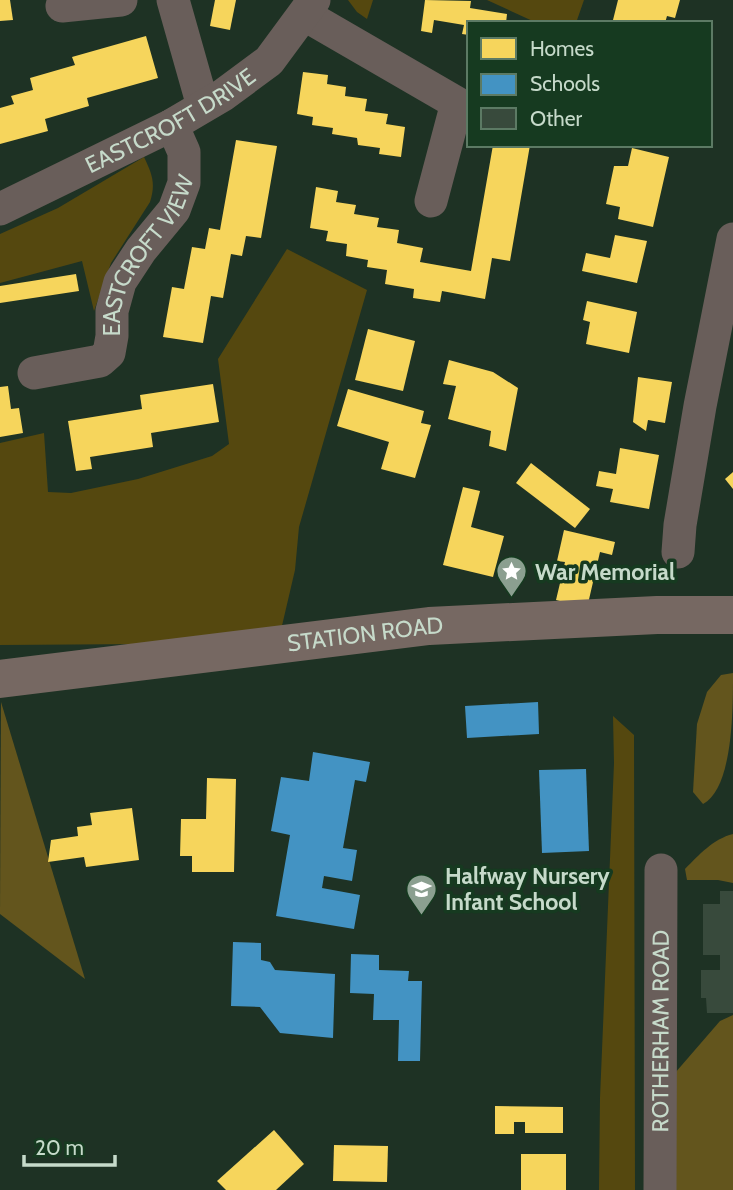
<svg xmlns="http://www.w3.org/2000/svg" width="733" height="1190" font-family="Cabin,sans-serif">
  <rect width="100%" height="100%" fill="#1e3224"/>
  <g fill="#55480f">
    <polygon points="348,0 373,0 367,19 357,12"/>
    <polygon points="487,0 584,0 576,23 537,23"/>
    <path d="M144,157C152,174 156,183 150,202L111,263L94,311L82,261L0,283V234L58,208Z"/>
    <polygon points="287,249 367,290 299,527 295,570 281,630 148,644 0,645 0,443 44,433 48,492 71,493 138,479 212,456 229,444 218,359"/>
    <polygon points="613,716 634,735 635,1190 599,1190 600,1098 614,763"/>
  </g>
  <g fill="#63551d">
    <path d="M733,673C733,710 733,788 703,804L693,792L697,724L707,692L721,675Z"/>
    <polygon points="1,702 85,979 0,914"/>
    <path d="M733,834V883L718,880H687L685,869C699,855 713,839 733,834Z"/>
    <polygon points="733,1015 733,1190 674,1190 675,1073 720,1021"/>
  </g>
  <g fill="#f6d55c">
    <polygon points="0,0 10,0 13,20 0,21"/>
    <polygon points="215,0 236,0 230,30 210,26"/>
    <polygon points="425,0 471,1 470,8 507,14 506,23 469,23 469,35 462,34 464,25 434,20 432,33 421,31"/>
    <polygon points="618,0 680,0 675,18 667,16 665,23 626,23 613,20"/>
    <polygon points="146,36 158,78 87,98 89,106 45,119 48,131 0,144 0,108 14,104 11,96 33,90 30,78 75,65 72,57"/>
    <polygon points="303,72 328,75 327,84 346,87 345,96 367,99 365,111 388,114 386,124 405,127 401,157 379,154 380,148 358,145 357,138 332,134 333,128 312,125 313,117 297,114"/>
    <polygon points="236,140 277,146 261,238 246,236 242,256 231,254 223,298 211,296 203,343 163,337 172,287 184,289 192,247 205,249 209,228 220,230"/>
    <polygon points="493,145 530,145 510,261 492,258 485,299 442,291 440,302 413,298 414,289 385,284 387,270 367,267 368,260 346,256 347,244 326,241 328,231 310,228 316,187 338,191 336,202 356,205 354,214 379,218 377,227 399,230 397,243 423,248 420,262 471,271"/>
    <polygon points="632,148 669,157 653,227 618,219 620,207 606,204 614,166 628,166"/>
    <polygon points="615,235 647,241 637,283 582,271 586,253 610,258"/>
    <polygon points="76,274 79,291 0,303 0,286"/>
    <polygon points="587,301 637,312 629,353 586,344 590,322 583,320"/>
    <polygon points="368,329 415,341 403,391 355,380"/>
    <polygon points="449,360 493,372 518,388 506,451 489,446 491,431 448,419 456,386 443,384"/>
    <polygon points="638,377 672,382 665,423 648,420 646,431 633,422"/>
    <polygon points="213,384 219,422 151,433 153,447 90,457 92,469 76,471 68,421 142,409 140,395"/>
    <polygon points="8,386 11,409 19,408 23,433 0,437 0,387"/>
    <polygon points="348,389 424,411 421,423 431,425 415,478 381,469 389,442 337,426"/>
    <polygon points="620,448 659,455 649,509 610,502 613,489 596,486 599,471 616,474"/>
    <polygon points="531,463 590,509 575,528 516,483"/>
    <polygon points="733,472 733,489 725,479"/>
    <polygon points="463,487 480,491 471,527 504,536 493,577 443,565"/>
    <polygon points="564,530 615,542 612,555 600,552 587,608 556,600 565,562 557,561"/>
    <polygon points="207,778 236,779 234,872 192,872 192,856 180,856 181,819 206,819"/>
    <polygon points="132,808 139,860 86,867 84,857 48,862 51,840 78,836 77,827 92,825 90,813"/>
    <polygon points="495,1106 563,1107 563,1133 525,1133 525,1122 514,1122 514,1134 495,1134"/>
    <polygon points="274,1130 304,1164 276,1190 226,1190 217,1181"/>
    <polygon points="334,1145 388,1146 387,1182 333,1181"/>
    <rect x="521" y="1154" width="45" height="36"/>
  </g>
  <g fill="#4393c3">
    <polygon points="538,702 539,734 467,738 465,706"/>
    <polygon points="313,752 370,762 366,782 355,780 343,848 357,850 352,881 324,876 322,888 360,895 354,929 276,916 290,835 271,831 281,777 309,781"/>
    <polygon points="586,769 589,851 542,853 539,770"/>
    <polygon points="233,942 261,943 261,960 270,962 275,970 335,974 333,1038 280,1033 260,1007 231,1006"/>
    <polygon points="351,954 379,955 379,970 409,971 408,981 422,981 420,1061 398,1061 399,1020 373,1020 374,994 350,993"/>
  </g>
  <polygon fill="#384a3c" points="720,891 733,891 733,1013 707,1013 706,998 701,998 701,970 720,970 720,955 703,955 703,904 720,904"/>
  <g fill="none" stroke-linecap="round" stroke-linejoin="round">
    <g stroke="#695e5a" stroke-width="33">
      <polyline points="173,0 203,106"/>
      <polyline points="62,6 121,0"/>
      <polyline points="305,15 457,103 431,201"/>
      <path id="s1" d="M0,209L172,125L223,95L269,61L314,0"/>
      <path id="s2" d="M34,373L100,361L109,353L112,336V311L120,282L141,250L174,210L184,183V152L172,125"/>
      <polyline points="678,552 680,525 700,406 733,239"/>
      <path id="s3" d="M660,1190L661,870"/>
    </g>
    <path stroke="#766862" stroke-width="38" id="s4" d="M0,679L429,626L657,615H733"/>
  </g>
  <defs>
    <symbol id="sight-pin" viewBox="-11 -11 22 30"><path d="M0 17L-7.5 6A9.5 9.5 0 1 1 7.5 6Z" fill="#8b9f90" stroke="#163a20"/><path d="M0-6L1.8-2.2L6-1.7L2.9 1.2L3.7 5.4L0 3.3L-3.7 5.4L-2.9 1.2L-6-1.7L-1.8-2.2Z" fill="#fff"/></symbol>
    <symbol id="school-pin" viewBox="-11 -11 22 30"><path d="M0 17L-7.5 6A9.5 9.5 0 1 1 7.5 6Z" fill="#8b9f90" stroke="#163a20"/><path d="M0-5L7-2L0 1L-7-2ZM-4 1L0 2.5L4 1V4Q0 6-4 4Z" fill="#fff"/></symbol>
  </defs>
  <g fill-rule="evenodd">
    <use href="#sight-pin" x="494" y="554" width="35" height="47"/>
    <use href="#school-pin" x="404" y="872" width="35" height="47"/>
  </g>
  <g text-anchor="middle" stroke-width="7" stroke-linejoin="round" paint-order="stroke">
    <g font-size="23" fill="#c6daca" stroke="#163a20">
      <text dy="8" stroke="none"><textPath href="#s1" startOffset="192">EASTCROFT DRIVE</textPath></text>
      <text dy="8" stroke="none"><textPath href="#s2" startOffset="187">EASTCROFT VIEW</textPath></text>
      <text dy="8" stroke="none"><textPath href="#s4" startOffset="368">STATION ROAD</textPath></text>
      <text dy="8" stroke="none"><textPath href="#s3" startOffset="159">ROTHERHAM ROAD</textPath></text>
    </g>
    <g font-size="23" font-weight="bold" fill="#c6daca" stroke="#163a20" text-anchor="start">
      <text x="535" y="580">War Memorial</text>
      <text x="445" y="884">Halfway Nursery<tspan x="445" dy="26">Infant School</tspan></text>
    </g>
  </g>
  <rect x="467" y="21" width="245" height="126" fill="#163a20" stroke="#5c7a64" stroke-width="2"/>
  <rect x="481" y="38" width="35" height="21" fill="#f6d55c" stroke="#5c7a64" stroke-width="2"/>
  <text x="530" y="56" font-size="21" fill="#c6daca">Homes</text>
  <rect x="481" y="74" width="35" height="21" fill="#4393c3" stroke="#5c7a64" stroke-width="2"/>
  <text x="530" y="91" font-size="21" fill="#c6daca">Schools</text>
  <rect x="481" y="108" width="35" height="21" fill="#384a3c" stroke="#5c7a64" stroke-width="2"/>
  <text x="530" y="126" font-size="21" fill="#c6daca">Other</text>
  <path d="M24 1155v10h91v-10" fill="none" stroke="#c6daca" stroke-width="3.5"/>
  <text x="35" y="1155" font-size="21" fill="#c6daca" stroke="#163a20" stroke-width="5" paint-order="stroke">20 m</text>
</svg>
